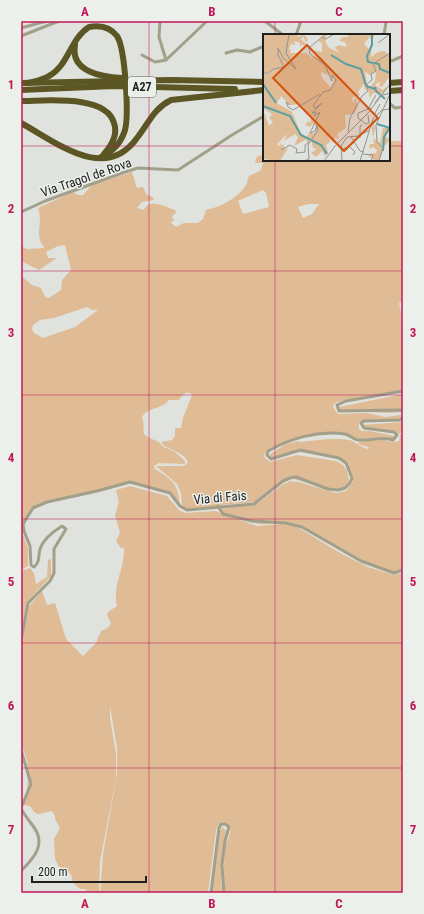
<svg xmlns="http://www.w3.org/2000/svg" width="424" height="914" font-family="'Roboto Condensed',sans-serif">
  <rect width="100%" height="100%" fill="#dfe2dd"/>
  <g fill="#dfbc95" fill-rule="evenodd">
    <path d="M389,141H403V301L399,303L401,313V327H403V390L337,402L334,404L333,407L338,414L367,413L385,417L401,415L402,419L361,422L359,424V429L362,431H369L395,436L392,439C382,434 372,439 362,439C354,439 348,434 340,434C324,433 272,441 264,455L265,458L270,462L297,455L336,461L343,465L347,471L349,480L347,486L335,490L290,478L255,502L222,505L217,507L194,510L182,508L181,493L177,484L156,466H183L188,463C184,450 166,451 161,442L172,440L175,436V428H181L183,418L192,395L190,393C183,392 182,396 179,400H169C163,409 148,407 142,417C148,434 134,432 159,442L162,446L175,452L185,461V464L159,463L154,466L155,469C173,480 179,485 180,506L169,493L130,483L46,502L33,508L22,524V532L28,548V566L21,570V276L32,285L41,288L45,297L49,298L61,290L62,280L71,270L65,245L58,246L46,252L48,258H57L39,270L21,261V246L27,249L45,248C33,236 44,223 38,208L73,192L78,195H83L92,185L132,172L137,188L143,187L146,194L154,198L153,200L142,202L137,208L144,210C149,197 165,207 175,210L176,213L172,216L174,221L170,222L176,227L184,223H198L203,219L206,210C221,207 238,198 246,185C248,182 247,179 249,176L261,170L263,163H255L257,156L264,155V160H389ZM263,190L266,193L269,207L243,214L238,201ZM309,204H319L312,214L303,218L298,207ZM87,307L92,310H98L75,327L43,338L34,333L32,329L33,325L40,320L54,318Z"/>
    <polygon points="403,394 403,412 387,413 340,410 339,407"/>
    <polygon points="403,422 403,432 398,434 395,431 363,428 362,425"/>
    <path d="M403,434V571L394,573L348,555L293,523C281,521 271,525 259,524C246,522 236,515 223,514L221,510L224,508L257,504L282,485L290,481L299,482L336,493L346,491L353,482L345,463L336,458L299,452L273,459L269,455L286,444L298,441L300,442C312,441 345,436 354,442C360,445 360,447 368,449L369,447L360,445L358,442L381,439L393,442L399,441L400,435Z"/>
    <path d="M130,486L167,496L179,510L185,513L215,511L257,526L281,524L299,528L342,554L368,567L394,575L403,573V893H225C224,877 223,861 226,845C228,838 232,833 230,826L223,822L218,825L216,830L208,893H100L103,854L117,774V748L110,706V718L116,754V779L100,861L99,893H89L85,889H80L73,883L71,874L59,867L55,859L54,839L60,828L55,819V816L52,811L38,814L34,812L30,806L24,805C28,785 32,764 21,746V650L29,606L42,591L47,605L55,603L66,639L83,656L96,643L101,631L108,628L111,623L107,615L108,612L117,606C112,585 125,569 124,548H121L116,541L120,533L115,515L119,502L116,490Z"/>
    <polygon points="51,559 51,576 27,602 21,631 21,571 30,568 34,573 36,584 47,577 48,560"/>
    <polygon points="223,827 226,831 221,871 222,893 212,893 220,831"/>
  </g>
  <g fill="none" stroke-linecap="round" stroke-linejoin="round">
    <g stroke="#a2a08a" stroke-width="3">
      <polyline points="160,21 159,37 166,60"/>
      <polyline points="265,21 283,35"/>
      <polyline points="384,21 403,21"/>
      <polyline points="21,28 47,21"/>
      <polyline points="296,35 301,21"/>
      <polyline points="384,35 386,22"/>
      <polyline points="21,36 59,21"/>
      <polyline points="226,53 237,50 250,52 264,46"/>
      <polyline points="142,55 155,62 166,60 207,21"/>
      <polyline points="389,62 403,56"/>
      <polyline points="389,103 395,108 403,107"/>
      <polyline points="21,212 45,201 125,172 138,168 178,170 232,135 264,116"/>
      <polyline points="403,391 346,401 337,405 339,411 402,410 403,412"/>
      <polyline points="218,506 223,514 252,521 285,523 302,527 361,561 394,573 403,570"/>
      <path d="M21,641L28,603L50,581L54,573V549L66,529L62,526C54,531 43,539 40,549C38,557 40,562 34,567L31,565L30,546L24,531L23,524L33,508L47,502L97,491L130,482L170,493L180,506L187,510L254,504L283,481L290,478L296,477L328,489L338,490L345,488L350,483L352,478L346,463L339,458L300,450L271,459L267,455L268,451C291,438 319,430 345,434C350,435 354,440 359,440C372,441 379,436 393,440L397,435L394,432L364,428L361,423L364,421L400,420L403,418"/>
      <path d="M21,750L31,784L21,808C24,815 29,820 33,826C47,844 34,858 21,871"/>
      <polyline points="211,893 219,828 221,824 225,824 229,827 225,841 222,865 224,893"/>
    </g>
    <g stroke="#5c5624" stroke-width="6">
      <path d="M75,45C70,72 102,77 122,78"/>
      <polyline points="21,83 171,80 264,82"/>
      <path d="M28,83C35,81 43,80 49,76C69,65 70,39 89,27C100,25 110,27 117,36C125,48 130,119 124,133C120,144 112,152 101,157"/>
      <polyline points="389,83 403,82"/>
      <polyline points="21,90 114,86 235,89"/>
      <polyline points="389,91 403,90"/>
      <path d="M21,101C45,101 106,94 114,123C118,134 112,145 104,154"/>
      <path d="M21,123C56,142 105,183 137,138C149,123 153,109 171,100L264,90"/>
    </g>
  </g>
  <path fill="none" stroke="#c2185b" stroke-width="1" stroke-opacity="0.55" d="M149,21V893M275,21V35M21,146H264M389,146H403M275,160V893M21,271H403M21,395H403M21,519H403M21,643H403M21,768H403"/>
  <g text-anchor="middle" stroke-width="3" stroke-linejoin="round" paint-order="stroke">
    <rect fill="#ecf0ea" stroke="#5c5e5b" stroke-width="1" x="128" y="77" width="28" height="20" rx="3"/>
    <g font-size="12" font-weight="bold" fill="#1f201e">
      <text x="142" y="91">A27</text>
    </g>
    <g font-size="13" fill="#1f201e" stroke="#ecf0ea">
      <text transform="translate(86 177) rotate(-19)" y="5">Via Tragol de Rova</text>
      <text transform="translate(220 497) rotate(-5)" y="5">Via di Fais</text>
    </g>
  </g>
  <g transform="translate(263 34)">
    <rect width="127" height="127" fill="#dfe2dd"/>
    <path d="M0,0H33L35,3L41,0L45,6L43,8L40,2L38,6L36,4L46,12L38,11L37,13V9L31,7L32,11L28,10L26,15L28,16L27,19H43L48,23L57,22L48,16L59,18V9L55,7L59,4L58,0H64L62,6L65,13L77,19L72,14L75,11L84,13L82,8L77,7V3L79,6V3H85L84,0H112L110,5H107V2L101,10L106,15L109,7L108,23L115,18L122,17L124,21L127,19V42L119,53L116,52L117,47L112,51L120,56L123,52L122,57L118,60L110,59L107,64L105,55L112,47L113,37L107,41L102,38L105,56L101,55L103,50L100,51L95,58L97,61L88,64L91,69V65L95,64L93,67L95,72L91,80L82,81L83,94L74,100L76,105L72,103L71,109L66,105L67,108L63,111L65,118L62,122L59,117L53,123L48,119L54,115L50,114L48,105L44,110V105L31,112L35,103L32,100L21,107L24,100L14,110L16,112L19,108L18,112L21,110V115L25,114L17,127L0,125V76L6,92L10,88L6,84L9,80L0,74V39L4,41L15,34L3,40L0,38ZM58,38L72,44L68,54L59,44ZM18,62L27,71L38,70L48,84L47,89L45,87L42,91L47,93L50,89L53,93L52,99H46L43,104L38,100L29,78L14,69ZM108,90H111V94L113,91L110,104L117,109L120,94H127L122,102L127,106L121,112L116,127L109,125L110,120L107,124L105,120L113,119L114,116L110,113L106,115L107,110H111Z" fill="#dfbc95" fill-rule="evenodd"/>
    <path fill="none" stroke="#5a9fa3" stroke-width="2" d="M109,0V11L104,22L105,28L116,30L117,35L127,39M68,21L83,30L98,35L103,52L112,55M0,50L13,69M112,53L113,57L122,65M0,72L27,82L38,101L58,111L64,120M114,90L127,94M120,117L121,103L127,93"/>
    <path fill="none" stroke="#929491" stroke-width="1" d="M115,9L127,0M0,38L4,40L11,35L21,33L15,21V14L20,24L33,35L23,19L26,0M112,69L117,62L127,59M27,71L23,68L25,73L30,76L57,60M105,75L113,61M95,79L108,74M95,79V84L103,90L106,89L105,81M111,81L117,70M85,98L87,84L99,62L105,57L104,50L109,46L108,40L113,37L110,30L127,19M88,103L97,117L101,118M97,104V92L99,91M18,116L27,111L34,115L33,119L42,118V111L46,108M79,116L86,112L92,118L90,121M100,120L110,121L108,127M41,127L46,125L45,111L55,96L54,91L52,97L47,99L57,78L51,82L53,78L49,79L59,69L52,74L50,72L60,58L67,56L73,46L69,41V47L62,31L47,20L46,14L59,3L63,5L71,0M61,127L72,112L105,79L127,50M79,127L78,112L84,103L95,102L107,96M97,127L110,85L119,76L127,75M116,127L120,114L114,108L113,91L127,60"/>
    <path fill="#d4530e" fill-opacity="0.15" stroke="#d4530e" stroke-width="2" d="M44,11L115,84L81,117L10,44Z"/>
    <rect width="127" height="127" fill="none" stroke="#1f201e" stroke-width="2"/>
  </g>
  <rect width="424" height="914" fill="none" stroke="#ecf0ea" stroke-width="44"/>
  <path d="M32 876v6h114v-6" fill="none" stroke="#1f201e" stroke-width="2"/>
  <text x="38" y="876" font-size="12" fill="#1f201e" stroke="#ecf0ea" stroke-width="3" paint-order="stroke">200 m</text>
  <rect x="22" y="22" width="380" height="870" fill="none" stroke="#c2185b" stroke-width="1.5"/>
  <g font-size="13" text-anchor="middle" font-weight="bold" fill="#c2185b">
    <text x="85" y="16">A</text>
    <text x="212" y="16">B</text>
    <text x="339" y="16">C</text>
    <text x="11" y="89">1</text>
    <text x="413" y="89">1</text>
    <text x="11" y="213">2</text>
    <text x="413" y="213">2</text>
    <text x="11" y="337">3</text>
    <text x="413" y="337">3</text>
    <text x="11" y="462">4</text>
    <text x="413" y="462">4</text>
    <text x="11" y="586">5</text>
    <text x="413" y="586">5</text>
    <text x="11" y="710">6</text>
    <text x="413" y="710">6</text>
    <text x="11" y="834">7</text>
    <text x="413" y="834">7</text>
    <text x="85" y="908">A</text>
    <text x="212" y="908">B</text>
    <text x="339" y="908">C</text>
  </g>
</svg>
